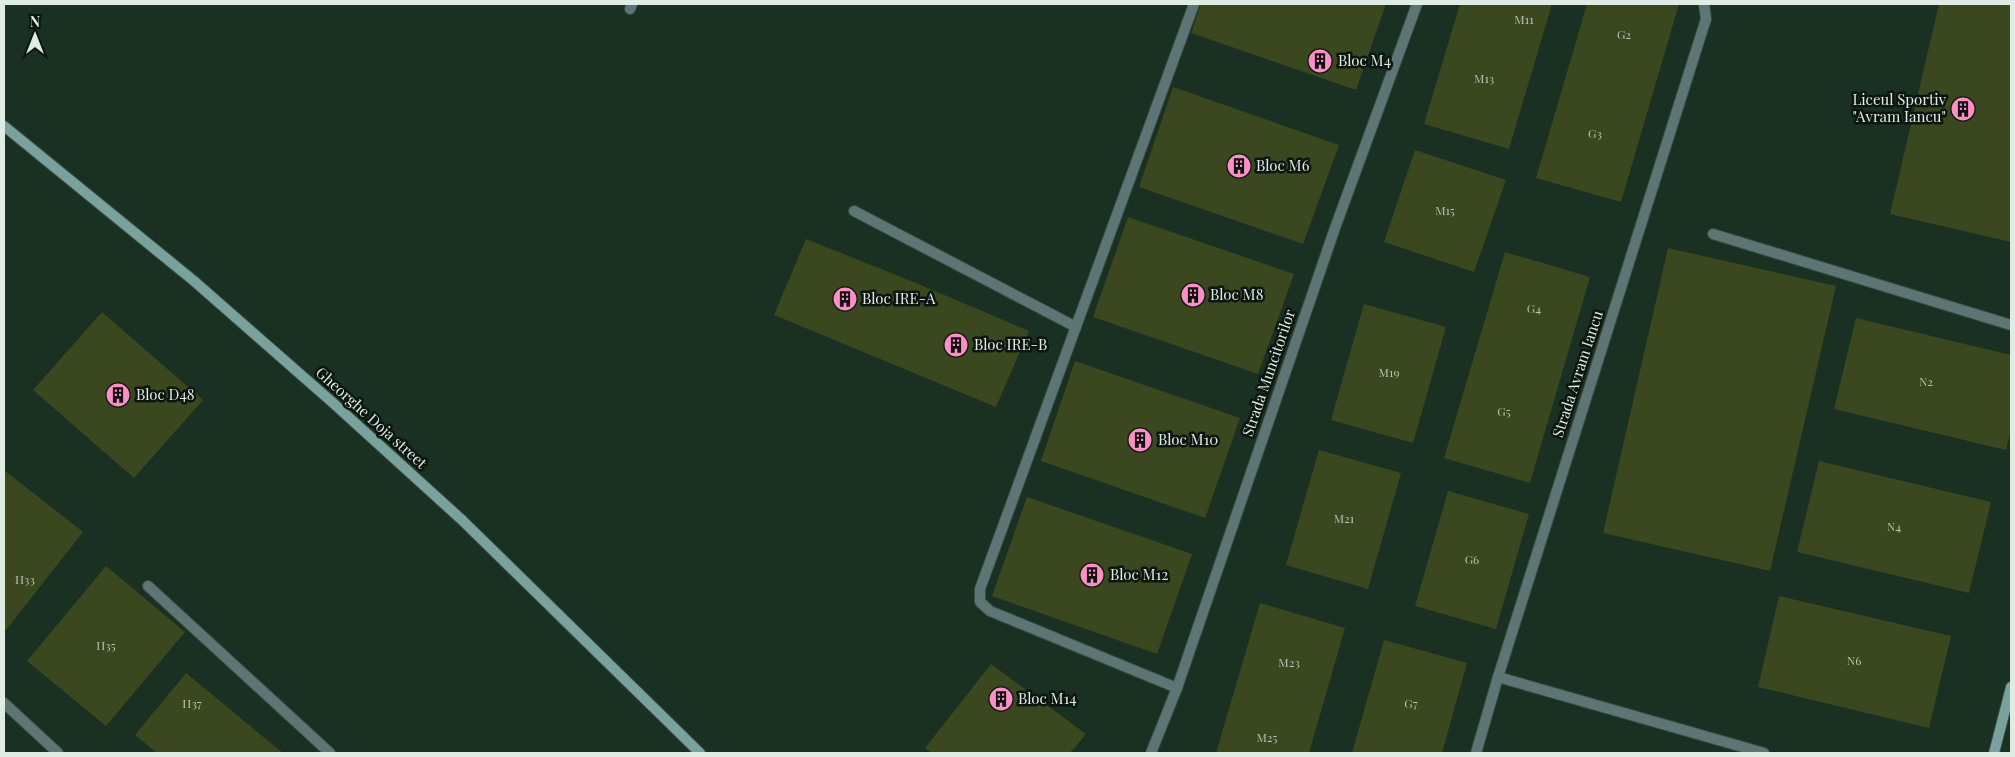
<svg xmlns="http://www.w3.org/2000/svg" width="2015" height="757" font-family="'Playfair Display',serif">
  <rect width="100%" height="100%" fill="#1a3023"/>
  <g fill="#3a471f">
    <polygon points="1201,4 1386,4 1356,90 1191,33"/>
    <polygon points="1460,4 1552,4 1509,149 1424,124"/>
    <polygon points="1587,4 1679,4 1621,202 1536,178"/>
    <polygon points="1939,4 2011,4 2011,242 1890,214"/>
    <polygon points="1173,87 1339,145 1303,244 1139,187"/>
    <polygon points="1415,150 1506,180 1474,272 1384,242"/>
    <polygon points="1128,217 1294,274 1258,374 1093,317"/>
    <polygon points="806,239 916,283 1029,331 996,407 774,315"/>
    <polygon points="1668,248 1836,286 1770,571 1603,533"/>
    <polygon points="1505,252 1590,277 1530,483 1444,458"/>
    <polygon points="1364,304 1446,327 1413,443 1331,420"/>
    <polygon points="102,312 203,400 134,478 33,390"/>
    <polygon points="1856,318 2011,355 2011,430 2006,450 1834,409"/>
    <polygon points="1075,361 1240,418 1205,518 1041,461"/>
    <polygon points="1319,450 1401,473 1368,589 1286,565"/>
    <polygon points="1819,461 1991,502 1969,593 1797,552"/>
    <polygon points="4,470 83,532 6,630 4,629"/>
    <polygon points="1448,491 1529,514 1496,629 1415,606"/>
    <polygon points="1027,497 1192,554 1157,654 992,596"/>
    <polygon points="106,566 185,632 106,726 27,661"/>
    <polygon points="1779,596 1951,636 1929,728 1758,687"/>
    <polygon points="1260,603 1345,628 1309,753 1216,753"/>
    <polygon points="1384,640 1467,663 1442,753 1352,753"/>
    <polygon points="991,664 1086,734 1070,753 932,753 925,748"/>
    <polygon points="186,673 278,749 283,753 157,753 135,735"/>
  </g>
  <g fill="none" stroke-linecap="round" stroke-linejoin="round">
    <defs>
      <g id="lane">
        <polyline points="630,9 632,4"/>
        <polyline points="1713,234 2011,325"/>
        <polyline points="1177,688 990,611 980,602 980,589 1194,4"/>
      </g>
      <g id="street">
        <polyline points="854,211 1076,327"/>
        <polyline points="148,586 330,753"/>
        <polyline points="1498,677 1764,753"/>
        <polyline points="4,703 58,753"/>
        <polyline points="1151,753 1177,688 1335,228 1417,4"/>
        <polyline points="1476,753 1498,677 1706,19 1704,4"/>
      </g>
      <g id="secondary">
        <polyline points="4,126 194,281 332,402 462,520 700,753"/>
        <polyline points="1994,753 2011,687"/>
      </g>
    </defs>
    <use href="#lane" stroke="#394e42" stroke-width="12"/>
    <use href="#street" stroke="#394e42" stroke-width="12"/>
    <use href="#secondary" stroke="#394e42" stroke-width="12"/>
    <use href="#lane" stroke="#5d7675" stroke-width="10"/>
    <use href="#street" stroke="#5d7675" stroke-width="10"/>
    <use href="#secondary" stroke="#79a19e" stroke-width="10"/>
  </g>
  <defs>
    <symbol id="building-disc" viewBox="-11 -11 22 22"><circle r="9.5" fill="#fb8fc6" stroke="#0c1610"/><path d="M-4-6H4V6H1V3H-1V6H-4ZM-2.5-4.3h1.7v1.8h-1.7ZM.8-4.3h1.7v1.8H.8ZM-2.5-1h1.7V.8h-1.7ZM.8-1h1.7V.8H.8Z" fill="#111"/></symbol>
  </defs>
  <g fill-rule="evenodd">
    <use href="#building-disc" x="1306" y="47" width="28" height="28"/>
    <use href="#building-disc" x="1949" y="95" width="28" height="28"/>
    <use href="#building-disc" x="1225" y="152" width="28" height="28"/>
    <use href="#building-disc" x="1179" y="281" width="28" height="28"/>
    <use href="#building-disc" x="831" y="285" width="28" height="28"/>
    <use href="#building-disc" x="942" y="331" width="28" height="28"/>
    <use href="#building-disc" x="104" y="381" width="28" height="28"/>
    <use href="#building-disc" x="1126" y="426" width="28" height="28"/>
    <use href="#building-disc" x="1078" y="561" width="28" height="28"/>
    <use href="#building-disc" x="987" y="685" width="28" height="28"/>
  </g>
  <g text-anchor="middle" stroke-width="5" stroke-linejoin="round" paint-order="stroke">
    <g font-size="12" fill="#b5c3b2">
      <text x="1524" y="24">M11</text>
      <text x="1624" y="39">G2</text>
      <text x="1484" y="83">M13</text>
      <text x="1595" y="138">G3</text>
      <text x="1445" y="215">M15</text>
      <text x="1534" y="313">G4</text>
      <text x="1389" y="377">M19</text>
      <text x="1926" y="386">N2</text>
      <text x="1504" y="416">G5</text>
      <text x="1344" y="523">M21</text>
      <text x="1894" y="531">N4</text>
      <text x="1472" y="564">G6</text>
      <text x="25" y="584">H33</text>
      <text x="106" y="650">H35</text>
      <text x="1854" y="665">N6</text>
      <text x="1289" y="667">M23</text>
      <text x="192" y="708">H37</text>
      <text x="1411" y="708">G7</text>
      <text x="1267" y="742">M25</text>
    </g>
    <g font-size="15" fill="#deece3" stroke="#0c1610" text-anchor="start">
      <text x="1338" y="66">Bloc M4</text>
      <text x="1946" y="105" text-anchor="end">Liceul Sportiv<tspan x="1946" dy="17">"Avram Iancu"</tspan></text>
      <text x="1256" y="171">Bloc M6</text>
      <text x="1210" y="300">Bloc M8</text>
      <text x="862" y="304">Bloc IRE-A</text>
      <text x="974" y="350">Bloc IRE-B</text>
      <text x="136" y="400">Bloc D48</text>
      <text x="1158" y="445">Bloc M10</text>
      <text x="1110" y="580">Bloc M12</text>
      <text x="1018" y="704">Bloc M14</text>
    </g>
    <g font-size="15" fill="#deece3" stroke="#0c1610">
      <text transform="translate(1269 373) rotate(-71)" y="5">Strada Muncitorilor</text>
      <text transform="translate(1578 374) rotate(-72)" y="5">Strada Avram Iancu</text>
      <text transform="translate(371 418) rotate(42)" y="5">Gheorghe Doja street</text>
    </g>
  </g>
  <rect width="2015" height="757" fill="none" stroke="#deece3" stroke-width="10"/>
  <g transform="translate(35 35)" stroke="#0c1610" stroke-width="4" paint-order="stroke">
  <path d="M0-4L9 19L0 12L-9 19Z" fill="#deece3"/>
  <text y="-8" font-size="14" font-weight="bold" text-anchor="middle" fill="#deece3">N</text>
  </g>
</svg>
